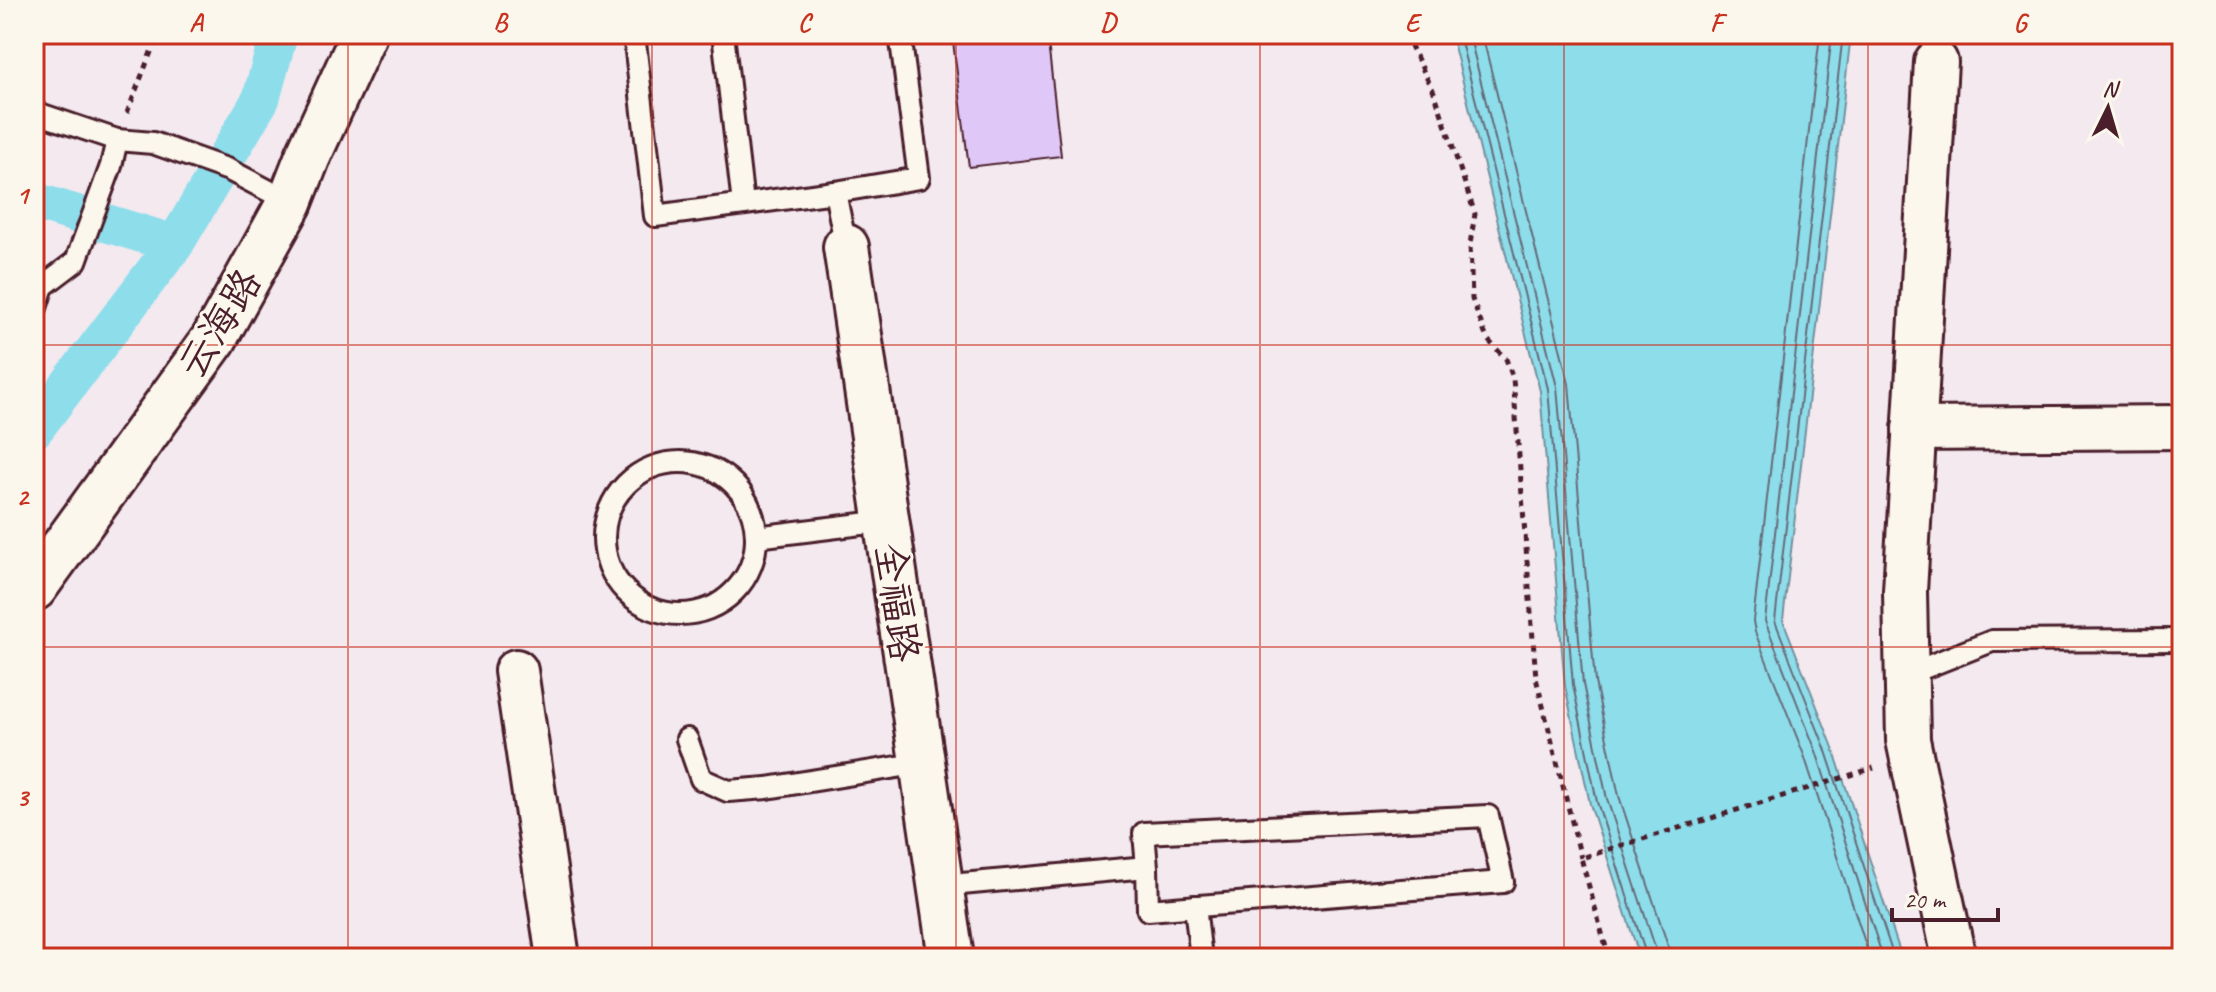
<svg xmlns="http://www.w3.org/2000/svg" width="2216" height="992" font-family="Caveat,'LXGW WenKai TC',sans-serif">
  <rect width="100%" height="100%" fill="#f3e9ef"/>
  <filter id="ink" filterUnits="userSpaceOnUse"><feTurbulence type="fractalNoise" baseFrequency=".0125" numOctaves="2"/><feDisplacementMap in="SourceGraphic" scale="16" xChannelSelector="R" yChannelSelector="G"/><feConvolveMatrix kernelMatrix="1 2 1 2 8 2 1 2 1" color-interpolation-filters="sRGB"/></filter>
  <g filter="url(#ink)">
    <polygon fill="#8eddeb" stroke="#73919e" stroke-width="2" points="1451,34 1851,34 1783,620 1832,745 1902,958 1640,958 1590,804 1565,686 1540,391"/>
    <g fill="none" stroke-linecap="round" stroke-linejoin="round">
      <g stroke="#656b78" stroke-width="2">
        <polyline points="1459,34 1548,389 1573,685 1597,802 1647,958"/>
        <polyline points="1469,34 1557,387 1583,684 1607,799 1656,950 1657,958"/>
        <polyline points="1482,34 1569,384 1595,682 1619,796 1668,946 1669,958"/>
        <polyline points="1820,34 1753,621 1755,632 1804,755 1870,958"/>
        <polyline points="1832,34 1765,621 1816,751 1883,958"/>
        <polyline points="1843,34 1775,621 1825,748 1894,958"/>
      </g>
      <g stroke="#8eddeb" stroke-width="38">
        <polyline points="34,201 175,244 34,430"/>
        <polyline points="175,244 261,99 279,34"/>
      </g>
    </g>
    <polygon fill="#dfc7f7" stroke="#4a1f2b" stroke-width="2" points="952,34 1047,34 1061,156 969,167"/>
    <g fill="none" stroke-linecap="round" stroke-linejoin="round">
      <defs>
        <g id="service">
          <polyline points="634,34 655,216 835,192 919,178 900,34"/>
          <polyline points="723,34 743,204"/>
          <polyline points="34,112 117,140 153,143 229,170 290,202"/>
          <polyline points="835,192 846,247"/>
          <polyline points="34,283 43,286 76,261 111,166 117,140"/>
          <polyline points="34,314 43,286"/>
          <circle cx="680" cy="538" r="76"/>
          <polyline points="756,537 886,521"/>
          <polyline points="1906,675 1992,641 2182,640"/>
          <polyline points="687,739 701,779 728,791 767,788 922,763"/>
          <polyline points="940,886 1147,867 1144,833 1488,816 1503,882 1148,910 1147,867"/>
          <polyline points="1195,906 1201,958"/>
        </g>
        <g id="minor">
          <polyline points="1936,62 1905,591 1908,740 1954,958"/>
          <polyline points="1914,429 2182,427"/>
          <polyline points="516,671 558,958"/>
        </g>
        <polyline id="tertiary" points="846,247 951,958"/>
        <polyline id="secondary" points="34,588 214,339 290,202 308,156 364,34"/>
      </defs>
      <use href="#service" stroke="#4a1f2b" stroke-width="26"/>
      <use href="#minor" stroke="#4a1f2b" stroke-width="48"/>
      <use href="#tertiary" stroke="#4a1f2b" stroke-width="50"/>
      <use href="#secondary" stroke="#4a1f2b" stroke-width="50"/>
      <g stroke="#4a1f2b" stroke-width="5" stroke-dasharray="6 6" stroke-linecap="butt">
        <polyline points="1405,34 1435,94 1475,214 1470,244 1472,299 1487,339 1506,359 1513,378 1536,678 1581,858"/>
        <polyline points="127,113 157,37 160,34"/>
        <polyline points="1609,958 1581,858 1874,768"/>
      </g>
      <use href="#service" stroke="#fbf7ec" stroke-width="20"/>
      <use href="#minor" stroke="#fbf7ec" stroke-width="42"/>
      <use href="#tertiary" stroke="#fbf7ec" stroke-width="44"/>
      <use href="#secondary" stroke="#fbf7ec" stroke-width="44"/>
    </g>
  </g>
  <path fill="none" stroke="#c8321e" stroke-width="2" stroke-opacity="0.55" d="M348,34V958M652,34V958M956,34V958M1260,34V958M1564,34V958M1868,34V958M34,345H2182M34,647H2182"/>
  <g text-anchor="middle" stroke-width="6" stroke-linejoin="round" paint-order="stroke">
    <g font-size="40" fill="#4a1f2b" stroke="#fbf7ec">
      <text transform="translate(219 323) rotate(-58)" y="14">云海路</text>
      <text transform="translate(898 602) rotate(82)" y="14">全福路</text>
    </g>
  </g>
  <rect width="2216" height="992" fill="none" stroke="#fbf7ec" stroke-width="88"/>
  <g transform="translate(2108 108) rotate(5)" stroke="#fbf7ec" stroke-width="6" paint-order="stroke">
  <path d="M0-6L14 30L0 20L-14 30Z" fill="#4a1f2b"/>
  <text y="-12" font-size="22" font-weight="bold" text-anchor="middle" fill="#4a1f2b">N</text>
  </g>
  <path d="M1892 908v12h106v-12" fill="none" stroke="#4a1f2b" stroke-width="4"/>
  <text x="1904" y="908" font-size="24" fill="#4a1f2b" stroke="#fbf7ec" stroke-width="6" paint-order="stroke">20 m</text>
  <rect x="44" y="44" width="2128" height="904" fill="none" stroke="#c8321e" stroke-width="3"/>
  <g font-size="26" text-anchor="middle" font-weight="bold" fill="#c8321e">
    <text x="196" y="31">A</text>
    <text x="500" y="31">B</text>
    <text x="804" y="31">C</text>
    <text x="1108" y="31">D</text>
    <text x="1412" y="31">E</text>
    <text x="1716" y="31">F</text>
    <text x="2020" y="31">G</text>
    <text x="22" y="204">1</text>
    <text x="22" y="505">2</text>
    <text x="22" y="806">3</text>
  </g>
</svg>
